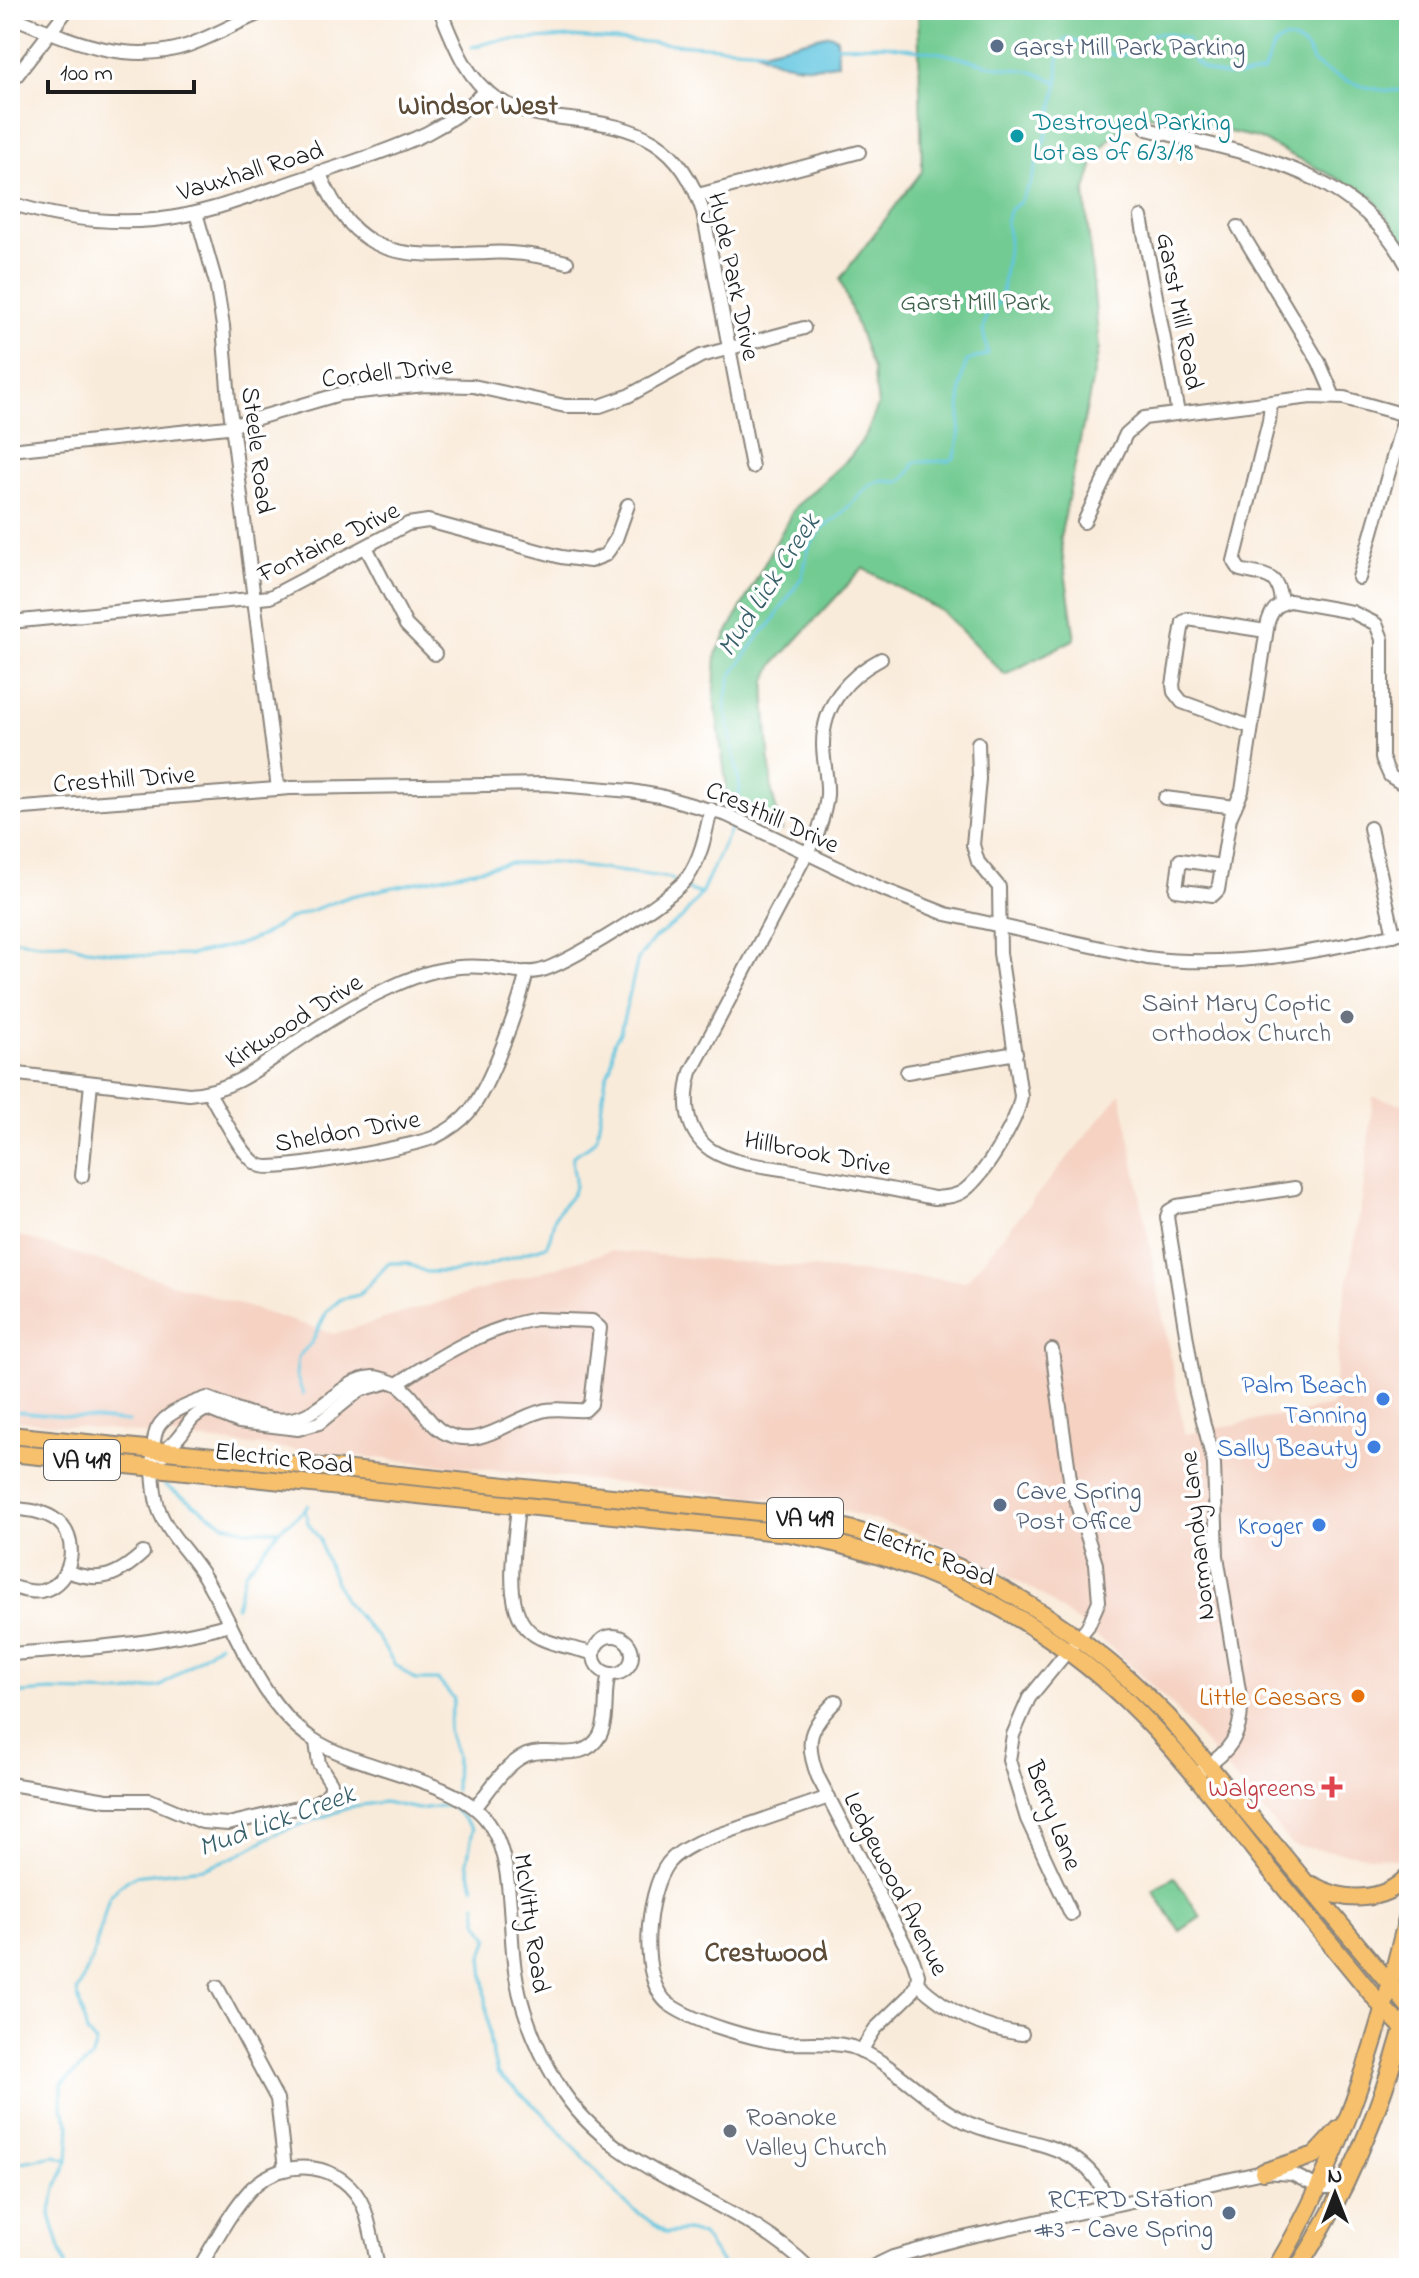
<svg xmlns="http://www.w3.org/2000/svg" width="1419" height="2278" font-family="'Indie Flower',sans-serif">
  <rect width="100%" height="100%" fill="#fff"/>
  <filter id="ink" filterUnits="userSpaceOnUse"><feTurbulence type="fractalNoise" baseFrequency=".0125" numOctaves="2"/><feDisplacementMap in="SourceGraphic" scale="16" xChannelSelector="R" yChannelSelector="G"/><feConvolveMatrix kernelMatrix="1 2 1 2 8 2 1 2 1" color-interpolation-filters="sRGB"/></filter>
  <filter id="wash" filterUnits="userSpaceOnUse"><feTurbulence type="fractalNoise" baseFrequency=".006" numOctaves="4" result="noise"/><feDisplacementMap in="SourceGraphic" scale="32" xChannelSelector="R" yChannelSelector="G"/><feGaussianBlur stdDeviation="1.8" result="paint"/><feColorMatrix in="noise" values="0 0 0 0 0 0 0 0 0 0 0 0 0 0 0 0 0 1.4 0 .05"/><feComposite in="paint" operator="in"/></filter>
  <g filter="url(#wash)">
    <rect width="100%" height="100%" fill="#f9ebda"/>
    <polygon fill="#f5d2c2" points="1121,1093 1185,1434 1332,1406 1343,1309 1362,1200 1373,1097 1409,1105 1409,1852 1400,1860 1293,1846 1171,1704 1114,1650 1039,1593 971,1557 914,1532 819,1504 10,1420 10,1233 334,1334 610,1251 966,1281"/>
    <g fill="#72cb92" stroke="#477457" stroke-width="2">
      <polygon points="918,10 1409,10 1409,249 1372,196 1258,138 1148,115 1128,120 1097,153 1085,193 1099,348 1060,538 1075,639 1005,675 943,612 863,568 774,664 766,681 765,698 772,793 782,830 725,805 726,782 714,695 716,654 795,507 850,457 866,435 878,405 873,370 840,279 922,171"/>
      <polygon points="1174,1877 1201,1917 1180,1931 1153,1891"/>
    </g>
    <path fill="#62c6e0" stroke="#3f717e" stroke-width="2" d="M830,34L837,38L838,63C815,70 778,66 758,52Z"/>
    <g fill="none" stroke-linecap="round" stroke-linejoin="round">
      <g stroke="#62c6e0" stroke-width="3">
        <polyline points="835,46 884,45 941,53 998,67 1030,71 1058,82"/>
        <polyline points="472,47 495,41 572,37 763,50"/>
        <path d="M735,815L740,788L725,705L731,676L762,632L770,625L802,577L809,547L821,529L839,516L870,485L880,481L900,482L910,472L915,462L949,461L954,458C966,427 954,392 967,361L988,354L983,330L986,316L994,309L1001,298L1009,241L1006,223L1009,211L1020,202L1031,182L1049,126L1058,82L1059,46L1066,39L1099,47L1113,55L1143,53L1146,37C1158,30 1174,35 1188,39C1188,78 1234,80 1263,72C1267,64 1269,54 1274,47C1287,29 1310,46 1313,62C1337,80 1379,96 1409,89"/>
        <polyline points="686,889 701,894"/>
        <polyline points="10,939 39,943 66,943 87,949 146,956 190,955 240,944 263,935 288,919 351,896 509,863 554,863 671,878 674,881"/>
        <path d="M303,1394L296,1375L298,1357L312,1342L327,1311L341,1299L359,1295L389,1263H407L426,1272H453L483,1267L546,1246C553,1236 551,1225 556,1215C562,1204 577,1195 575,1182C575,1171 571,1167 573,1156L589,1146L597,1137L606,1077L611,1066L614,1042L620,1033L638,959L655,938L682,918L701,894L733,823"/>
        <polyline points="10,1411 129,1422"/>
        <polyline points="165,1485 224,1524 246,1530 279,1530"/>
        <polyline points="308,1505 305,1510 308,1523 320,1540 323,1553 344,1600 377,1637 394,1663 415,1680 438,1680 454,1699 448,1730 456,1756 455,1790"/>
        <polyline points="236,1607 245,1572 279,1530 305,1510"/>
        <polyline points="10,1694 49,1691 126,1693 161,1686 219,1644"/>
        <polyline points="450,1805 473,1829 467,1862 474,1887"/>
        <polyline points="476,1904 478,1922 489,1938 482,1957 490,2043 497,2073 543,2113 625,2203 666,2233 687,2231 702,2235 725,2268"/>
        <polyline points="10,2164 55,2156 68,2160"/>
        <polyline points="66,2268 50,2215 56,2189 68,2160 70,2125 62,2109 62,2084 91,2059 96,2043 87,2033 77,1992 93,1956 109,1897 118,1887 134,1876 204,1868 215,1864 234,1857 279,1832 354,1806 384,1802 418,1809 450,1805"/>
      </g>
    </g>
  </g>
  <g filter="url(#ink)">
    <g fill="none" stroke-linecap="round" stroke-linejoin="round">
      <defs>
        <g id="minor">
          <path d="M440,10C453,41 465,77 494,97C518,112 543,116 570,119C639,126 681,142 703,212L752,467"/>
          <path d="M10,16C68,39 126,67 189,45C216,35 241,20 268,10"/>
          <polyline points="10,84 67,10"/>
          <path d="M1147,129C1246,154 1357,168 1409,269"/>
          <path d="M319,172C357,262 402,257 487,253C514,251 541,256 567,262"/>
          <polyline points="698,195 859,152"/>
          <path d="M10,203C57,218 106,224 154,220C205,215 253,195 301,179C343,165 387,152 427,133C449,122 469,107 486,90"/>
          <polyline points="196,213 216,283 223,326 229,401 278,789"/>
          <polyline points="1141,217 1178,413"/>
          <polyline points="1238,227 1319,362 1334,397"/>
          <path d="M1271,403L1269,421L1234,561L1240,570C1264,576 1279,572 1281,603"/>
          <polyline points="10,450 227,427 340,394 425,385 473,386 565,406 600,406 628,396 701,356 804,328"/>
          <polyline points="1084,522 1126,434 1144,418 1311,397 1344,398 1409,416"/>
          <polyline points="366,547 406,625 435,654"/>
          <polyline points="1359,578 1405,415"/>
          <polyline points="10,622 270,597 408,524 428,521 561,557 590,561 605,555 609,550 616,539 628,505"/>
          <path d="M881,659C848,676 823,705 823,744C823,761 828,778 827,795C826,808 822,820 818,832L691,1072C683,1100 685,1132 711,1150C734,1165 768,1166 794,1171C841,1180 888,1188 934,1198C945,1197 956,1197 965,1190C985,1174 1018,1121 1021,1096L1000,953L999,887L978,862L973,845L979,779L978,743"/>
          <polyline points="1251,727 1182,702 1174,692 1173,685 1183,622 1188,619 1266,631"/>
          <polyline points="1165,798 1235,807"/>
          <path d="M10,809L290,788L546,784L631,791L660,796L727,815L880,888L946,914L1147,958C1236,969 1323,951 1409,931"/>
          <polyline points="1370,828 1394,935"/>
          <path d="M1222,866L1180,860L1176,890L1213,895L1218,890L1230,818L1242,791L1268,622C1272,609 1278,604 1290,601L1352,612L1376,624L1382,639V758L1390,776L1409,788"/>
          <polyline points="907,1072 1016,1053"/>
          <path d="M10,1073L189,1094C235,1091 260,1067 296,1042C327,1021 357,1002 391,987C421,973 451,964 485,967C503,969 521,975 539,971C564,966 672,899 687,878C701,859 706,832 711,809"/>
          <path d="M209,1093C220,1110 243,1160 261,1166C279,1172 414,1146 435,1137C447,1131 460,1123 469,1112C491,1085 518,1008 527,972"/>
          <polyline points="82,1176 91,1083"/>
          <path d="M536,1319L592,1321L600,1328L591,1404L585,1410C571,1411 556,1407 542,1411C509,1419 479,1452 443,1432C424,1421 416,1395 397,1384C441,1355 483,1329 536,1319Z"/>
          <polyline points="1052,1350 1071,1486 1096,1564 1099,1601 1088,1626 1029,1698 1013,1735 1009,1760 1027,1819 1071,1914"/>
          <path d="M397,1384C389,1381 381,1377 373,1377C341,1379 323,1415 291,1419C265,1423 232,1407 207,1398C192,1403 164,1413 157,1429C150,1445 153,1490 158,1507C166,1533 191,1554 205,1578C238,1631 257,1701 311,1738C357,1770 453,1778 485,1818C517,1857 507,1930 516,1977C523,2016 538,2051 558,2084C614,2178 735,2194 809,2268"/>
          <path d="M163,1455C167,1447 172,1445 177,1439C191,1424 185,1420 207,1409L239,1422L298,1429L319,1423L360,1390L389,1382"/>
          <path d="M518,1504C516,1543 497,1618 540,1638C556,1646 576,1648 594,1654"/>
          <path d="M10,1508C24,1510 40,1510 53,1518C82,1535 74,1584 41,1591C30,1593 20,1589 10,1586"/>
          <path d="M66,1571C100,1584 118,1576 143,1553"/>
          <circle cx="613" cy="1655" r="19"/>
          <path d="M10,1654C84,1649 159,1644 230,1624"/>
          <path d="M836,1701C809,1728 804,1741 818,1777L913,1960L918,1975L917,1983C947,2011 980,2029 1022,2034"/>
          <path d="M1203,1769C1229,1752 1242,1735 1241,1703L1217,1556L1214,1464L1195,1389L1167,1217L1169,1211L1177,1206L1295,1188"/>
          <polyline points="10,1784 107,1800 150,1800 202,1822 228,1824 310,1805 325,1797 331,1789 331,1783 319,1764 316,1742"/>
          <path d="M829,1797L698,1842C687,1848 676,1853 668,1863C646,1892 637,1982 670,2005C696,2023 755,2040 785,2043C807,2044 831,2041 852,2047C892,2061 925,2102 964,2121C1000,2139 1044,2138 1078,2161C1093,2172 1103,2187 1110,2204"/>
          <path d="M475,1808C489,1791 505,1764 526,1755C552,1745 583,1765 600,1735C609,1717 603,1693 609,1674"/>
          <polyline points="217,1987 277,2099 285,2169"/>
          <polyline points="861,2051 875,2029 910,1995 917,1983"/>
          <path d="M199,2268C215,2242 230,2212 250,2190C283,2155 345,2161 364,2208C371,2226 374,2249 378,2268"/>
          <polyline points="870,2268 893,2257 958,2239 1263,2172 1292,2174 1320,2188 1344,2188"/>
        </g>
        <g id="major">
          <path d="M10,1435L788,1515C940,1543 1061,1607 1169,1718L1409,2007"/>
          <path d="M10,1453L788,1533C916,1557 1031,1610 1126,1700C1173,1745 1213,1797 1253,1848C1295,1902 1340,1954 1383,2008L1409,2033"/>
          <path d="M1312,1885C1342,1902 1383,1904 1409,1875"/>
          <polyline points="1263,2172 1315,2155 1340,2128"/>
          <path d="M1276,2268C1344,2154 1378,2038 1409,1910"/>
          <path d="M1298,2268C1347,2192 1381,2109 1405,2021"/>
        </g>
      </defs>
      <use href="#minor" stroke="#8a847b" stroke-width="16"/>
      <use href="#major" stroke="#8a847b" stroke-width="20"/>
      <use href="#minor" stroke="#fff" stroke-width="12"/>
      <use href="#major" stroke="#f7c06c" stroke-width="16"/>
    </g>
  </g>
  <g fill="#5c6f8a" stroke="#fff" stroke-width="3">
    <circle cx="997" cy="46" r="8"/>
    <circle cx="1000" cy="1505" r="8"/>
    <circle cx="1229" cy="2213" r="8"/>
  </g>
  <circle fill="#0f9aa8" stroke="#fff" stroke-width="3" cx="1017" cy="136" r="8"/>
  <g fill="#6b7280" stroke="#fff" stroke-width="3">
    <circle cx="1347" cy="1017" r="8"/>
    <circle cx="730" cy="2131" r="8"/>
  </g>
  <g fill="#3f7fe0" stroke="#fff" stroke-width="3">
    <circle cx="1383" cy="1399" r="8"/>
    <circle cx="1374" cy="1447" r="8"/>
    <circle cx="1319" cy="1525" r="8"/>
  </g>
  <circle fill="#e8710a" stroke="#fff" stroke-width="3" cx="1358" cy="1696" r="8"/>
  <path fill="#e0444e" stroke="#fff" stroke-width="3" d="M1328 1775h8v8h8v8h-8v8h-8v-8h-8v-8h8z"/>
  <g text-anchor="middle" stroke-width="7" stroke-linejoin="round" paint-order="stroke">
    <g fill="#fff" stroke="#606060" stroke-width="2">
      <rect x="44" y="1440" width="76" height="40" rx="6"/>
      <rect x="767" y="1498" width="76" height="40" rx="6"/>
    </g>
    <g font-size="24" font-weight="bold" fill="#1c1c1c">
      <text x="82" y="1468">VA 419</text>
      <text x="805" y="1526">VA 419</text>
    </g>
    <g font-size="26" fill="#4e5e75" stroke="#fff" text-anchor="start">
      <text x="1013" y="55">Garst Mill Park Parking</text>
      <text x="1016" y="1499">Cave Spring<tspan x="1016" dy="30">Post Office</tspan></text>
      <text x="1213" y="2207" text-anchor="end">RCFRD Station<tspan x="1213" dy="30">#3 - Cave Spring</tspan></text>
    </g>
    <g font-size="26" fill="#0d838f" stroke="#fff" text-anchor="start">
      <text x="1033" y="130">Destroyed Parking<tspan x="1033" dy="30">Lot as of 6/3/18</tspan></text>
    </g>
    <g font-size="26" fill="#1c1c1c" stroke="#fff">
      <text transform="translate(250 170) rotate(-17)" y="9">Vauxhall Road</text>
      <text transform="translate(735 276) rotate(78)" y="9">Hyde Park Drive</text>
      <text transform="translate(1181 311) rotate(79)" y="9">Garst Mill Road</text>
      <text transform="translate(387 371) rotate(-6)" y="9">Cordell Drive</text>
      <text transform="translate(259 450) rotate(83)" y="9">Steele Road</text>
      <text transform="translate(328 541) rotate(-26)" y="9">Fontaine Drive</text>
      <text transform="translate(124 778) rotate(-4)" y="9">Cresthill Drive</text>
      <text transform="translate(773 816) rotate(24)" y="9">Cresthill Drive</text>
      <text transform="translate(293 1020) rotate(-32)" y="9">Kirkwood Drive</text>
      <text transform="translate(347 1130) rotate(-10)" y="9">Sheldon Drive</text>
      <text transform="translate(818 1152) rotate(11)" y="9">Hillbrook Drive</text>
      <text transform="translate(284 1457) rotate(6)" y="9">Electric Road</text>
      <text transform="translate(1196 1536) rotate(-96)" y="9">Normandy Lane</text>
      <text transform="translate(929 1553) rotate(21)" y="9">Electric Road</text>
      <text transform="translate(1055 1815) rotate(69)" y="9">Berry Lane</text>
      <text transform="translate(897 1883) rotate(63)" y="9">Ledgewood Avenue</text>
      <text transform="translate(533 1923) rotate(82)" y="9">McVitty Road</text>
    </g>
    <g font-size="26" fill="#3e624b" stroke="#fff">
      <text x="975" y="310">Garst Mill Park</text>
    </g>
    <g font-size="26" fill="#5b616d" stroke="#fff" text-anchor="end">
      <text x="1331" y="1011">Saint Mary Coptic<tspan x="1331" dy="30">Orthodox Church</tspan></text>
      <text x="746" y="2125" text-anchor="start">Roanoke<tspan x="746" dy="30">Valley Church</tspan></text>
    </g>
    <g font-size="26" fill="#366cbe" stroke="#fff" text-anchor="end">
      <text x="1367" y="1393">Palm Beach<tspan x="1367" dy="30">Tanning</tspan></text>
      <text x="1358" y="1456">Sally Beauty</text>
      <text x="1303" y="1534">Kroger</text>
    </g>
    <g font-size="26" fill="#c56008" stroke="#fff" text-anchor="end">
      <text x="1342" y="1705">Little Caesars</text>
    </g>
    <g font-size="26" fill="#be3a42" stroke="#fff" text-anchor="end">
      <text x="1316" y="1796">Walgreens</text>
    </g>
    <g font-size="28" font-weight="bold" fill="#5b4b37" stroke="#fff">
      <text x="478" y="114">Windsor West</text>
      <text x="766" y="1961">Crestwood</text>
    </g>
    <g font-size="28" font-style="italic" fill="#38606a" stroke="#fff">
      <text transform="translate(767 584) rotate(-57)" y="10">Mud Lick Creek</text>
      <text transform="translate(276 1819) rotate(-20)" y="10">Mud Lick Creek</text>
    </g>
  </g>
  <rect width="1419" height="2278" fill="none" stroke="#fff" stroke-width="40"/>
  <g transform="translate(1335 2194)" stroke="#ffffff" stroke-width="6" paint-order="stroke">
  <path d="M0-6L14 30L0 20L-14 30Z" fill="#1c1c1c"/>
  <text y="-12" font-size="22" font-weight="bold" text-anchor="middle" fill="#1c1c1c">N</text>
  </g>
  <path d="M48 80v12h146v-12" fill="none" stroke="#1c1c1c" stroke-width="4"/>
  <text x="60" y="80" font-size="24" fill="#1c1c1c" stroke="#ffffff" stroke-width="6" paint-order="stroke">100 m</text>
</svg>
